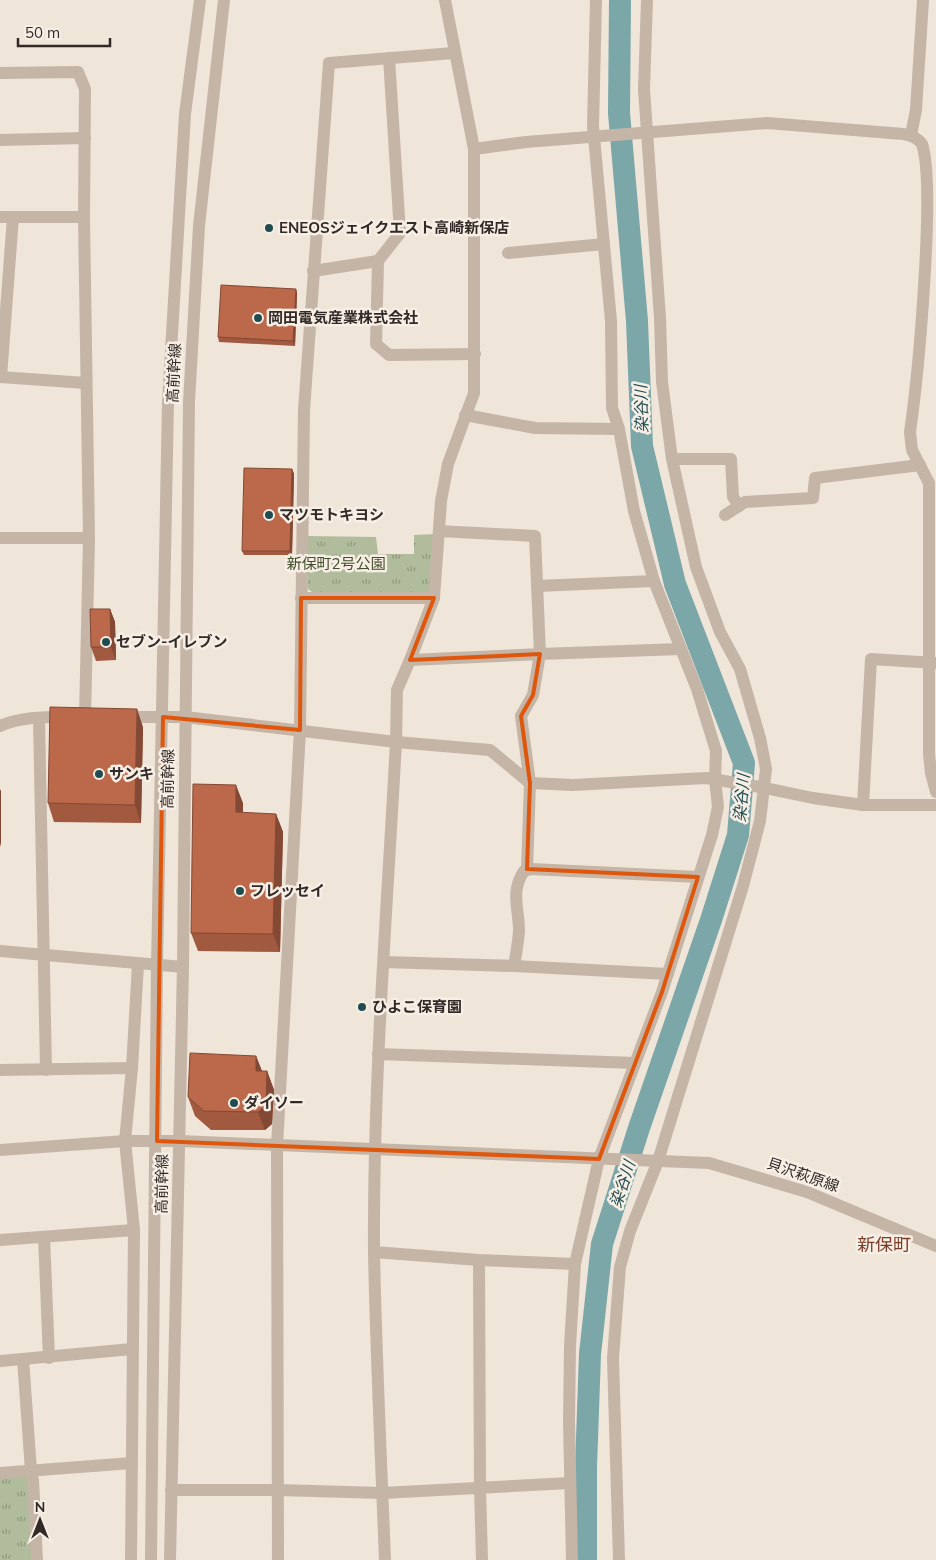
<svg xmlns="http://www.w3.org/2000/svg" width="936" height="1560" font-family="Mulish,'Noto Sans JP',sans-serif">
  <defs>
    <pattern id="park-tufts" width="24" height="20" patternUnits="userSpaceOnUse" patternTransform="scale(1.25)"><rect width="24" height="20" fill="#b0bc9b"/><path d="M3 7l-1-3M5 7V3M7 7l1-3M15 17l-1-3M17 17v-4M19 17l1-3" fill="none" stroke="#90997e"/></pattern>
  </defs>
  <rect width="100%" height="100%" fill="#efe5d9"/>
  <g fill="url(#park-tufts)">
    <polygon points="435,534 430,592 312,592 308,589 307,536 376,537 378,554 414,554 414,535"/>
    <polygon points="25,1476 28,1479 32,1560 0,1560 0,1478"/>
  </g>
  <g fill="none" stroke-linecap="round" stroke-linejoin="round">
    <polyline stroke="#7ba7a9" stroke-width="22" points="586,1560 586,1467 590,1354 602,1244 639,1128 711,920 738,835 744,763 675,584 642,446 637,321 619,113 620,0"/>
    <g stroke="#c5b5a7" stroke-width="12">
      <polyline points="389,58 400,233 378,261 376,344 389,355 475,354"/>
      <polyline points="0,73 78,72 85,89 84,217 89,538 85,717"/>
      <polyline points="911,135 916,110 923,0"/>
      <polyline points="0,140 85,138"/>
      <path d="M474,149L526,142L767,123L903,134C911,135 917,137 922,144C936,185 918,377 910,432L912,450L929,483V754L931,773L936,792"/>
      <polyline points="0,217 84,217"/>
      <polyline points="508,253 604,244"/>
      <polyline points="313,271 378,261"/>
      <polyline points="0,377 86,383"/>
      <polyline points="1,377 13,217"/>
      <polyline points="465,415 535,428 619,429"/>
      <polyline points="672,459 731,459 733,497 739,506"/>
      <polyline points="725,515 745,502 813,498 815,478 920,465"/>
      <polyline points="0,538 89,538"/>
      <polyline points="537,586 654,581"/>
      <polyline points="301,598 434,598"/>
      <polyline points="410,660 540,654 535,536 439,531"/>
      <polyline points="122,717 185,717 396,742 490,750 530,783 573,785 706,778 760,787 813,798 863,805 936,805"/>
      <polyline points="39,718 46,1070"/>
      <path d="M0,726C20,717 43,717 65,717"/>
      <polyline points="863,805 871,659 936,663"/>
      <polyline points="527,870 530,783 521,716 533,695 540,654 681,649"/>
      <polyline points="0,951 183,967"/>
      <polyline points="384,962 514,966 668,974"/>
      <path d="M514,966C516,955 518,943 519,931C519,908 510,892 524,871L531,869L698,877"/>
      <polyline points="378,1054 635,1063"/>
      <polyline points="0,1070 132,1068"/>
      <polyline points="0,1150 125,1141 180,1141 709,1163 807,1192 936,1246"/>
      <polyline points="44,1237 49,1358"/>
      <polyline points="0,1240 134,1230"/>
      <polyline points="374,1252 479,1260 575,1264"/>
      <polyline points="479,1260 480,1488 482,1560"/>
      <polyline points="23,1359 31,1471 33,1480 37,1560"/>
      <polyline points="0,1361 132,1349"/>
      <polyline points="0,1473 132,1463"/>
      <polyline points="171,1490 278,1490 382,1493 570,1483"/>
      <polyline points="131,1560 134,1230 125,1141 132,1068 138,964"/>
      <polyline points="151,1560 157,965 168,402 185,114 200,0"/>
      <polyline points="170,1560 183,967 189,402 199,226 224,0"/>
      <polyline points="278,1560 277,1146 300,730 304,410 329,63 454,53"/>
      <path d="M385,1560C381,1457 376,1354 374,1252C373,1082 387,911 396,742L397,690L410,660L434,598L441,501L448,464L474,393V149L445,0"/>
      <polyline points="572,1560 569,1421 570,1346 575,1264 599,1159 662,992 712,835 718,807 715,779 716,751 697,689 654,581 634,511 619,429 612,408 611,321 593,126 596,0"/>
      <polyline points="619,1560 613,1358 620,1267 630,1231 658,1161 743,886 760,821 766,769 760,738 740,669 720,632 696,567 672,459 662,382 660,318 644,89 647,0"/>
    </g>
  </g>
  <g fill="#a15940">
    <polygon points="296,289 297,294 295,346 219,342 218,337"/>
    <polygon points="292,469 294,474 292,555 244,555 242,551"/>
    <polygon points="110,609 115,622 116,660 96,661 91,647"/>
    <polygon points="143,727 141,823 54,822 48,803"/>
    <polygon points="243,803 243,813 276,814 283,832 280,952 198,951 191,933"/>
    <polygon points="256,1056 262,1071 267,1071 274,1090 272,1124 265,1130 211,1130 195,1116 188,1097"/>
  </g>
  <g fill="#834934">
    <polygon points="296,289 297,294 295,346 293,341"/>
    <polygon points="292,469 294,474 292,555 290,551"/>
    <polygon points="110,609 115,622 116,660 111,647"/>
    <polygon points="137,709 143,727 141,823 135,805"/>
    <polygon points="236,785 243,803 243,830 236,812"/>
    <polygon points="0,789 1,791 1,847 0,843"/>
    <polygon points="276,814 283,832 280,952 273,934"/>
    <polygon points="256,1056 263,1074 256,1071"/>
    <polygon points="267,1071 274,1090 272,1124 265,1130 258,1112"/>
  </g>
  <g fill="#bb684b" stroke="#834934">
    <polygon points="221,285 296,289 293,341 218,337"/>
    <polygon points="244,468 292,469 290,551 242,551"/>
    <polygon points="90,609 110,609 111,647 91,647"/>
    <polygon points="50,707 137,709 135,805 48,803"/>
    <polygon points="193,784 236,785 236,812 276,814 273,934 191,933"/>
    <polygon points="190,1053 256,1056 256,1071 267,1071 266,1106 258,1112 204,1111 188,1097"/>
  </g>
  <path fill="none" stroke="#df570d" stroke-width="4" stroke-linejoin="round" d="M301,598H434L410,660L540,654L533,695L521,716L530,783L527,869L698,877L662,992L599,1159L157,1141L163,717L300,730Z"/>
  <g fill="#204c50" stroke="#f7efe5" stroke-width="2">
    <circle cx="269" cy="228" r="5"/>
    <circle cx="258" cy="318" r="5"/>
    <circle cx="269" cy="515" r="5"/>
    <circle cx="106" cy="642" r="5"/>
    <circle cx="99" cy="774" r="5"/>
    <circle cx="240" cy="891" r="5"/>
    <circle cx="362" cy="1007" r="5"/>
    <circle cx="234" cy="1103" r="5"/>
  </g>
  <g text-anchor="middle" stroke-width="5" stroke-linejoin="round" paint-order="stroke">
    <g font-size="15" font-weight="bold" fill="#322a27" stroke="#f7efe5" text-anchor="start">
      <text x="279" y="233">ENEOSジェイクエスト高崎新保店</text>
      <text x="268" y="323">岡田電気産業株式会社</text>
      <text x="279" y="520">マツモトキヨシ</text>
      <text x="116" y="647">セブン-イレブン</text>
      <text x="109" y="779">サンキ</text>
      <text x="250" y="896">フレッセイ</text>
      <text x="372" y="1012">ひよこ保育園</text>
      <text x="244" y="1108">ダイソー</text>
    </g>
    <g font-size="15" fill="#322a27" stroke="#f7efe5">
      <text transform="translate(174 373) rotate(-87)" y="5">高前幹線</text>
      <text transform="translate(168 779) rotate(-89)" y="5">高前幹線</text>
      <text transform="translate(803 1175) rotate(19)" y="5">貝沢萩原線</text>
      <text transform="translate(162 1184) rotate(-89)" y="5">高前幹線</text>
    </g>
    <g font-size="15" fill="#424f2c" stroke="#f7efe5">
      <text x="336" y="569">新保町2号公園</text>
    </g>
    <g font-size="16" font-style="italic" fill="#204c50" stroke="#f7efe5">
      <text transform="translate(641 409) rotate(-92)" y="6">染谷川</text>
      <text transform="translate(741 798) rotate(-85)" y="6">染谷川</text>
      <text transform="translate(622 1184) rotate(-72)" y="6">染谷川</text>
    </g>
    <g font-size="18" fill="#7a3c27" stroke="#f7efe5">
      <text x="884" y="1251">新保町</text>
    </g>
  </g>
  <g transform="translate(40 1520)" stroke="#f7efe5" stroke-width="4" paint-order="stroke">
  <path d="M0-4L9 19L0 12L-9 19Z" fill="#322a27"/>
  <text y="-8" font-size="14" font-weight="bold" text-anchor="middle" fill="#322a27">N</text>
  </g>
  <path d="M18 38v8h92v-8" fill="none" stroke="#322a27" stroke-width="2.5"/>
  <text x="25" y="38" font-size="15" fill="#322a27" stroke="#f7efe5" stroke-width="4" paint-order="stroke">50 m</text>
</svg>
